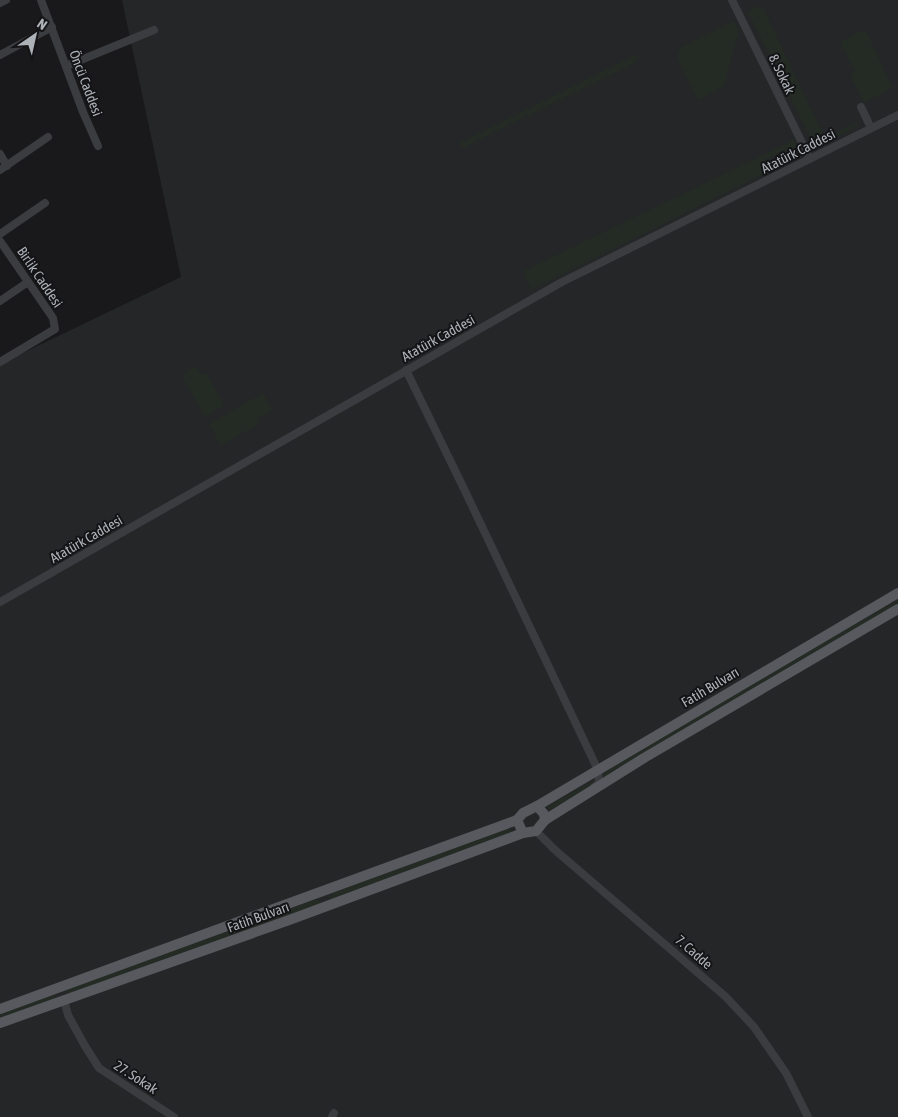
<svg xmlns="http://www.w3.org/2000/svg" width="898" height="1117" font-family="'Asap Condensed',sans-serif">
  <rect width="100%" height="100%" fill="#19191b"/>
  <polygon fill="#252628" points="122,0 898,0 898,1117 0,1117 0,364 181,277"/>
  <g fill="#232b24">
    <polygon points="758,6 763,7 825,138 857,122 859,125 821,145 813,143 748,12"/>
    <polygon points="734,21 739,31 724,86 698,100 678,60 677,56 681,47"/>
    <polygon points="865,29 893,88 864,103 850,75 855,72 840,42"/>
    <polygon points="637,54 637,60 634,63 463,148 459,143"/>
    <polygon points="794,140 798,151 794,159 789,148 766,159 765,166 767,172 531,290 523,271"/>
    <polygon points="196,366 201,375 206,373 224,404 223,406 205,417 181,375"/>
    <polygon points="263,393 273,410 258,419 259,424 223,444 220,445 209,424"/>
    <polygon points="898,600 898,607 603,780 603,771 835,635"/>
    <polygon points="597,778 597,782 551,813 547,807"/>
    <polygon points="508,828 513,831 514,834 332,902 330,898 332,893"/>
    <polygon points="316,899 320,902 320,906 67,996 65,990"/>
    <polygon points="53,993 56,1000 0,1020 0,1013"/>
  </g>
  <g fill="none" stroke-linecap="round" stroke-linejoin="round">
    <g stroke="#3b3c40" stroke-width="8">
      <polyline points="41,0 83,112 98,146"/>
      <polyline points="732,0 810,159"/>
      <polyline points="0,3 6,0"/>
      <polyline points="0,55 52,27"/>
      <polyline points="66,66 154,30"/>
      <polyline points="861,107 871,128"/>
      <polyline points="0,154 7,166"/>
      <polyline points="0,170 48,137"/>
      <polyline points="0,234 45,203"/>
      <polyline points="0,241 53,318 55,329 0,362"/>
      <polyline points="0,301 28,282"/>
      <polyline points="406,370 465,491 598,770 599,783 594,787"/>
      <polyline points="0,602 562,282 898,115"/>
      <polyline points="536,831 555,850 726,997 754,1027 786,1073 808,1117"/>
      <polyline points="64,1000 68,1015 85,1046 99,1068 174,1117"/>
      <polyline points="332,1117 334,1113"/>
    </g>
    <g stroke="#57595e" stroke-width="10">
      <polyline points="537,806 898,593"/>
      <polygon points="537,806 544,814 545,820 536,831 523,833 517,820 523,813"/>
      <polyline points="545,820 644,758 898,609"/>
      <polyline points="0,1009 517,820"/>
      <polyline points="0,1023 292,919 523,833"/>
    </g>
  </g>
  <g text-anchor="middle" stroke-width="4" stroke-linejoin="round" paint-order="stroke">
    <g font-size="14" fill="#adb2b9" stroke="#141416">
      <text transform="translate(782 74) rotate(64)" y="5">8. Sokak</text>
      <text transform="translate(86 83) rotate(69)" y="5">Öncü Caddesi</text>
      <text transform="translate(798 151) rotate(-27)" y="5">Atatürk Caddesi</text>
      <text transform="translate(40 277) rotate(56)" y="5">Birlik Caddesi</text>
      <text transform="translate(438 338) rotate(-29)" y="5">Atatürk Caddesi</text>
      <text transform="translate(86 539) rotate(-30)" y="5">Atatürk Caddesi</text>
      <text transform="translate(710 687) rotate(-31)" y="5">Fatih Bulvarı</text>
      <text transform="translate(258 917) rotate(-20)" y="5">Fatih Bulvarı</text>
      <text transform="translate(694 952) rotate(41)" y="5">7. Cadde</text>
      <text transform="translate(136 1077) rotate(33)" y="5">27. Sokak</text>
    </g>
  </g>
  <g transform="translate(35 35) rotate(34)" stroke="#141416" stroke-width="4" paint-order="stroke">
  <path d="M0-4L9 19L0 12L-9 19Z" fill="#adb2b9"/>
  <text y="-8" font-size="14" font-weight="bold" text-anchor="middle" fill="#adb2b9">N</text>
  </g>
</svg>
